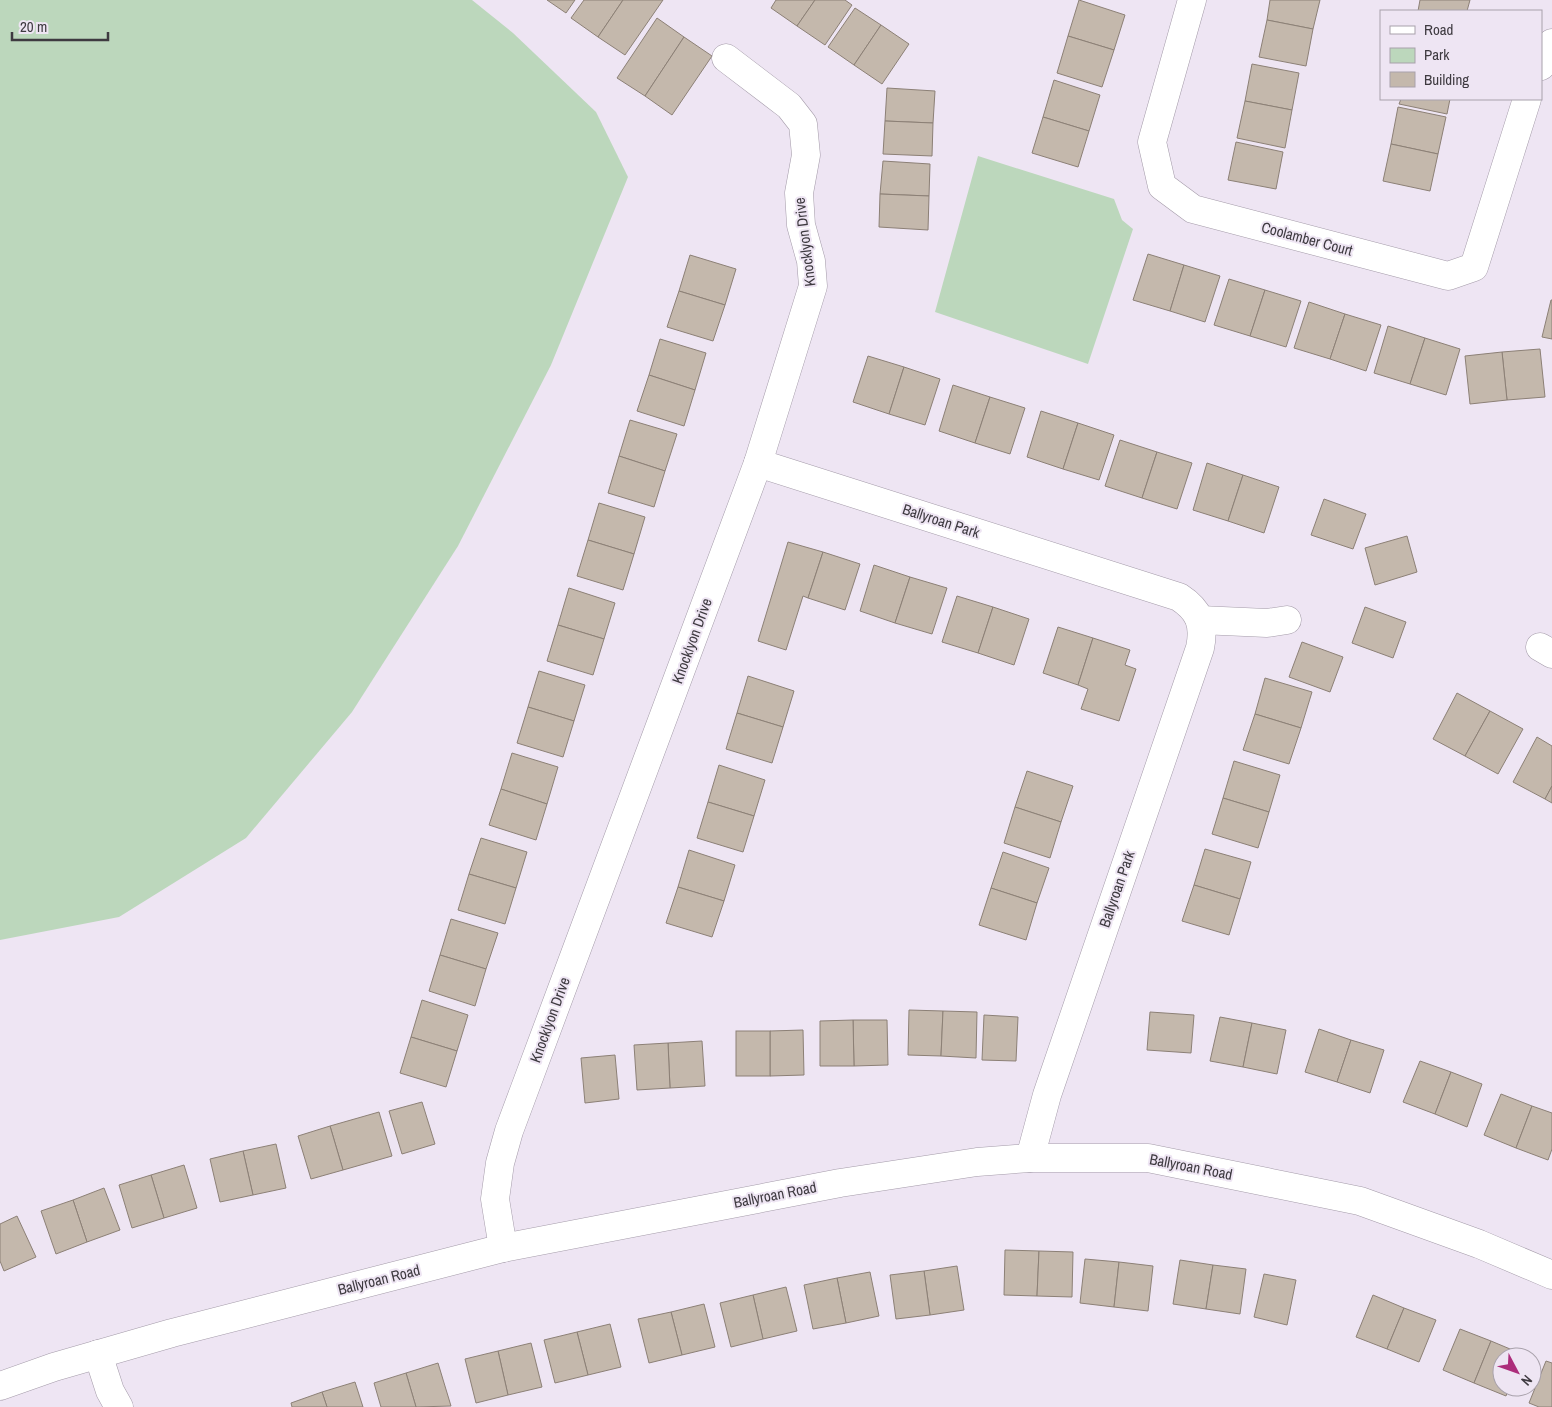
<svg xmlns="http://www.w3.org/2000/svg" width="1552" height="1407" font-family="'Archivo Narrow',sans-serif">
  <rect width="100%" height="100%" fill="#eee5f3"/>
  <g fill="#bcd7bc">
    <polygon points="0,0 472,0 513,33 596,112 628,177 551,365 458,546 352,712 246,838 119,917 0,940"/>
    <polygon points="978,156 1114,199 1122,220 1133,229 1088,364 935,312"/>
  </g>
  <g fill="#c4b8ac" stroke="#8c8076">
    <polygon points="547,0 575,0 566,13"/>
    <polygon points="584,0 623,0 598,37 571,18"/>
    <polygon points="623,0 663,0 625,55 598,37"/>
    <polygon points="776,0 815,0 797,26 771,8"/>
    <polygon points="815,0 845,0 852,5 825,45 797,26"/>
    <polygon points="1079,0 1125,15 1114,50 1068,36"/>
    <polygon points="1270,0 1320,0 1313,29 1267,20"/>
    <polygon points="1420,0 1470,0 1467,11 1418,11"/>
    <polygon points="855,8 881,25 854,65 828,47"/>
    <polygon points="657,18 684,37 645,96 617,78"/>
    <polygon points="1267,20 1313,29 1306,66 1259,57"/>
    <polygon points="881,25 909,44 882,84 854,65"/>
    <polygon points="1068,36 1114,50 1102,87 1057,73"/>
    <polygon points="684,37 712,56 672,115 645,96"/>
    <polygon points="1252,64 1299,73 1292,110 1245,101"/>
    <polygon points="1054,80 1100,95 1089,131 1043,117"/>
    <polygon points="887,88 935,91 933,123 885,121"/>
    <polygon points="1401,99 1450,99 1447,114 1399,104"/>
    <polygon points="1245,101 1292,110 1285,148 1237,138"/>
    <polygon points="1398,107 1446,117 1438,154 1391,144"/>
    <polygon points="1043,117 1089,131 1078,167 1032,153"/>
    <polygon points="885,121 933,123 932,156 883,154"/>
    <polygon points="1236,142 1283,152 1276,189 1228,180"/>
    <polygon points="1391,144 1438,154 1430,191 1383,181"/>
    <polygon points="883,161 930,164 929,196 880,194"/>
    <polygon points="880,194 929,196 928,230 879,227"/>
    <polygon points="1148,254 1184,265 1170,311 1133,300"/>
    <polygon points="690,255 736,269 725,305 679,291"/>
    <polygon points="1184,265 1220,276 1205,322 1170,311"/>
    <polygon points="1229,279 1265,290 1250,336 1214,325"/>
    <polygon points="1265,290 1301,301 1286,347 1250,336"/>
    <polygon points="679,291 725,305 713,341 667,327"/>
    <polygon points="1551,300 1552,300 1552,339 1542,337"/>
    <polygon points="1309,302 1345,314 1330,359 1294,348"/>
    <polygon points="1345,314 1381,325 1366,371 1330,359"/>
    <polygon points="1388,326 1425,338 1410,384 1374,373"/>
    <polygon points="1425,338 1460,349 1446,395 1410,384"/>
    <polygon points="660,339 706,353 695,390 649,375"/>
    <polygon points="1540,349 1545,397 1507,400 1502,352"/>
    <polygon points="1502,352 1507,400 1470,404 1465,356"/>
    <polygon points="868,356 904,367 889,414 853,402"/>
    <polygon points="904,367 940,379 925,425 889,414"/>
    <polygon points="649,375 695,390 684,426 637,411"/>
    <polygon points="953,385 990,397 975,443 939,431"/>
    <polygon points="990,397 1025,408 1010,454 975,443"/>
    <polygon points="1041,411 1078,423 1063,469 1027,457"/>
    <polygon points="630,420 677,434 665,471 619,456"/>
    <polygon points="1078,423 1114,435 1099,480 1063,469"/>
    <polygon points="1120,440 1157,452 1142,498 1105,486"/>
    <polygon points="1157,452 1192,463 1177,509 1142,498"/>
    <polygon points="619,456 665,471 654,507 608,493"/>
    <polygon points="1207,463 1243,475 1228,521 1193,510"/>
    <polygon points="1243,475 1279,487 1264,533 1228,521"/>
    <polygon points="1324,499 1366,514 1353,549 1311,535"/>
    <polygon points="599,503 645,517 634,554 588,540"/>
    <polygon points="1407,536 1417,572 1375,585 1365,548"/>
    <polygon points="588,540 634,554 623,590 577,576"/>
    <polygon points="788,542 823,552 808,598 803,596 786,650 758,641"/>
    <polygon points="823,552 860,564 845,610 808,598"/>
    <polygon points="874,565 910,577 895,623 860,611"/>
    <polygon points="910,577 947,588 932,634 895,623"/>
    <polygon points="569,588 615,603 604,639 558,625"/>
    <polygon points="957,596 993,607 978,653 942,642"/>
    <polygon points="993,607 1029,619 1014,665 978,653"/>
    <polygon points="1365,607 1406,622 1393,658 1352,643"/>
    <polygon points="558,625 604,639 593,675 547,661"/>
    <polygon points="1058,627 1093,638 1078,685 1043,673"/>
    <polygon points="1093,638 1130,650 1125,665 1136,669 1119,721 1081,709 1088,689 1078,685"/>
    <polygon points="1302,642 1343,657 1330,692 1289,677"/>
    <polygon points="539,671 585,685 574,721 528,707"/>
    <polygon points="748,676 794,691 783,727 737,713"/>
    <polygon points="1265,678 1312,692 1301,728 1255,714"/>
    <polygon points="1457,693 1490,711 1465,756 1433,739"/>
    <polygon points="528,707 574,721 563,757 517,743"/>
    <polygon points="1490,711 1523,729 1498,774 1465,756"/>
    <polygon points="737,713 783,727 772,763 726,749"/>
    <polygon points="1255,714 1301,728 1289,764 1243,750"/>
    <polygon points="1537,737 1552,746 1552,786 1545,799 1513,782"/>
    <polygon points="512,753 558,767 547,804 501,789"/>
    <polygon points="1234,761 1280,775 1269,812 1223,798"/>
    <polygon points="719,765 765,780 754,816 708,802"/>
    <polygon points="1027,771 1073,786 1061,822 1015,807"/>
    <polygon points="1552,786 1552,803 1545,799"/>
    <polygon points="501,789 547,804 536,840 489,825"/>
    <polygon points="1223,798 1269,812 1258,848 1212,834"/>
    <polygon points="708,802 754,816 743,852 697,838"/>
    <polygon points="1015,807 1061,822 1050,858 1004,843"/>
    <polygon points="481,838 527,852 516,888 469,874"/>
    <polygon points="1205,849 1251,862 1240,899 1194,885"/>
    <polygon points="689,850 735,865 724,901 678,887"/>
    <polygon points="1003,852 1049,868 1037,903 991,888"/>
    <polygon points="469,874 516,888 505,924 458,910"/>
    <polygon points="1194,885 1240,899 1229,935 1182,921"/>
    <polygon points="678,887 724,901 712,937 666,923"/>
    <polygon points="991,888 1037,903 1026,940 979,925"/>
    <polygon points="451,919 498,933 486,969 440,955"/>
    <polygon points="440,955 486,969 475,1006 429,991"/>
    <polygon points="422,1000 468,1015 457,1051 411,1037"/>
    <polygon points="909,1010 943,1011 941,1056 908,1055"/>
    <polygon points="943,1011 977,1012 976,1058 941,1056"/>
    <polygon points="1150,1012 1194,1015 1191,1053 1147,1050"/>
    <polygon points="984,1015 1018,1017 1016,1061 982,1060"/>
    <polygon points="1220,1017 1252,1023 1243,1067 1210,1061"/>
    <polygon points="853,1020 887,1020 888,1065 854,1066"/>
    <polygon points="853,1020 854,1066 820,1066 820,1021"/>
    <polygon points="1252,1023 1286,1030 1277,1074 1243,1067"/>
    <polygon points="1319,1029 1351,1040 1337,1082 1305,1072"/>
    <polygon points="803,1030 804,1075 770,1076 770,1031"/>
    <rect x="736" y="1031" width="34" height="45"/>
    <polygon points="411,1037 457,1051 446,1087 400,1073"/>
    <polygon points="1351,1040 1384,1050 1370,1093 1337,1082"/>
    <polygon points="702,1041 705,1086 670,1088 668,1043"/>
    <polygon points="668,1043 670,1088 637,1090 634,1045"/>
    <polygon points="615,1055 619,1099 585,1103 581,1058"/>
    <polygon points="1420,1061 1451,1072 1435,1114 1403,1102"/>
    <polygon points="1451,1072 1482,1084 1467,1127 1435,1114"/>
    <polygon points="1501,1094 1532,1106 1516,1148 1484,1135"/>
    <polygon points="422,1102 435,1144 402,1154 389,1111"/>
    <polygon points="1532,1106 1552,1113 1552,1149 1548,1160 1516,1148"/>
    <polygon points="379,1112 392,1156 343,1170 330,1126"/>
    <polygon points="330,1126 343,1170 311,1179 298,1136"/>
    <polygon points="276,1144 286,1188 253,1195 243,1151"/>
    <polygon points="243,1151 253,1195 220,1202 210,1159"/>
    <polygon points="184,1165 197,1208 164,1218 151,1175"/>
    <polygon points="151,1175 164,1218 132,1228 119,1185"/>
    <polygon points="104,1188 120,1230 87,1242 73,1200"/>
    <polygon points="73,1200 87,1242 56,1254 41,1211"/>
    <polygon points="17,1216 36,1257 4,1271 0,1261 0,1224"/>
    <polygon points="1005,1250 1039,1251 1037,1296 1004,1295"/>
    <polygon points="1039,1251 1073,1252 1072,1297 1037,1296"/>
    <polygon points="1085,1259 1119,1262 1114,1307 1080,1303"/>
    <polygon points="1180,1260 1213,1265 1206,1309 1173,1304"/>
    <polygon points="1119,1262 1153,1266 1148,1311 1114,1307"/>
    <polygon points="1213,1265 1246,1269 1240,1314 1206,1309"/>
    <polygon points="957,1266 964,1310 930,1315 924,1271"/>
    <polygon points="924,1271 930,1315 896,1319 890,1275"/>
    <polygon points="870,1272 879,1316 846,1323 837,1278"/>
    <polygon points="1264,1274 1296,1280 1287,1325 1254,1317"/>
    <polygon points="837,1278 846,1323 813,1329 804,1285"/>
    <polygon points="786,1287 797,1331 763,1339 753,1295"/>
    <polygon points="753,1295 763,1339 731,1347 720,1303"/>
    <polygon points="1373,1295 1404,1308 1387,1349 1356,1337"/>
    <polygon points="704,1304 715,1347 682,1355 671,1312"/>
    <polygon points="1404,1308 1436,1320 1419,1362 1387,1349"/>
    <polygon points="671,1312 682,1355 649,1363 638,1319"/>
    <polygon points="610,1324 621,1367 588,1375 577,1332"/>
    <polygon points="1460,1329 1491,1341 1474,1383 1443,1370"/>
    <polygon points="577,1332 588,1375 555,1383 544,1340"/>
    <polygon points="1491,1341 1522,1354 1521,1357 1502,1357 1502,1387 1509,1387 1506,1396 1474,1383"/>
    <polygon points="531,1343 542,1387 508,1395 498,1351"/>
    <polygon points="498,1351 508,1395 476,1403 465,1359"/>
    <polygon points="1546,1361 1552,1363 1552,1407 1539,1407 1529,1403"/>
    <polygon points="438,1363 451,1406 416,1407 406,1373"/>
    <polygon points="406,1373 416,1407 381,1407 374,1383"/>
    <polygon points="355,1382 363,1407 327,1407 322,1392"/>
    <polygon points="322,1392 327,1407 292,1407 291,1403"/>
  </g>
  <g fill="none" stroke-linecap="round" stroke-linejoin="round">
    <defs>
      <g id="street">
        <polyline points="1192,0 1152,142 1162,186 1193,209 1448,276 1474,267 1527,99"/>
        <polyline points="1541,66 1552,43"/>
        <path d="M758,463L1179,597C1199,610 1205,624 1200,648L1047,1095L1030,1158"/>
        <polyline points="1200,620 1267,623 1287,620"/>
        <polyline points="1540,647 1552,654"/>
        <polyline points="503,1248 495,1199 500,1163 509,1131 758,463 813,286 811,261 801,225 799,193 806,155 803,124 789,106 726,58"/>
        <polyline points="98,1354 110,1391 119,1407"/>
      </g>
      <polyline id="secondary" points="0,1386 54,1367 172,1333 503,1248 840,1183 977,1162 1030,1158 1148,1158 1360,1201 1479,1244 1552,1275"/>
    </defs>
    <use href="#street" stroke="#a49ba9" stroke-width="29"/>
    <use href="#secondary" stroke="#a49ba9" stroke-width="29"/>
    <use href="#street" stroke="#fff" stroke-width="28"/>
    <use href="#secondary" stroke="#fff" stroke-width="28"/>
  </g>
  <g text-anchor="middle" stroke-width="4" stroke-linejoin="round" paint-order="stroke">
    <g font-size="15" fill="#3e3a40" stroke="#eee5f3">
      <text transform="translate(1307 239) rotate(15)" y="5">Coolamber Court</text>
      <text transform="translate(805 242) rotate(-97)" y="5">Knocklyon Drive</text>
      <text transform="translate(941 521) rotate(18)" y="5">Ballyroan Park</text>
      <text transform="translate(692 641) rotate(-70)" y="5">Knocklyon Drive</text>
      <text transform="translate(1117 889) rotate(-71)" y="5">Ballyroan Park</text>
      <text transform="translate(550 1020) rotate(-70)" y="5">Knocklyon Drive</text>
      <text transform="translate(1191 1167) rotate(11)" y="5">Ballyroan Road</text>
      <text transform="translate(775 1195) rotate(-11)" y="5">Ballyroan Road</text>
      <text transform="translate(379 1280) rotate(-14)" y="5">Ballyroan Road</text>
    </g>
  </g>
  <rect x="1380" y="10" width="162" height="90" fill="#eee5f3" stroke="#a8a1ab"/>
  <rect x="1390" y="26" width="25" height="8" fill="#ffffff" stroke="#a8a1ab"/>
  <text x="1424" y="35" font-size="15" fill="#3e3a40">Road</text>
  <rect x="1390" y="48" width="25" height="15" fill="#bcd7bc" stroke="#a8a1ab"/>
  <text x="1424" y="60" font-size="15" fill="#3e3a40">Park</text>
  <rect x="1390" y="72" width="25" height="15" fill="#c4b8ac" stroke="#a8a1ab"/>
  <text x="1424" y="85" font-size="15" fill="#3e3a40">Building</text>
  <g transform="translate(1517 1372) rotate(131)"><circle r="24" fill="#eee5f3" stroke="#a8a1ab"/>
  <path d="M0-4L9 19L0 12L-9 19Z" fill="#ac2d7b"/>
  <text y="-8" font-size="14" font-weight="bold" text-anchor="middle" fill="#3e3a40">N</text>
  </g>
  <path d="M12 32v8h96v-8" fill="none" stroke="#3e3a40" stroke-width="2.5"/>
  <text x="20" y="32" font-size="15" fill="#3e3a40" stroke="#eee5f3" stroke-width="4" paint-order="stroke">20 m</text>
</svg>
